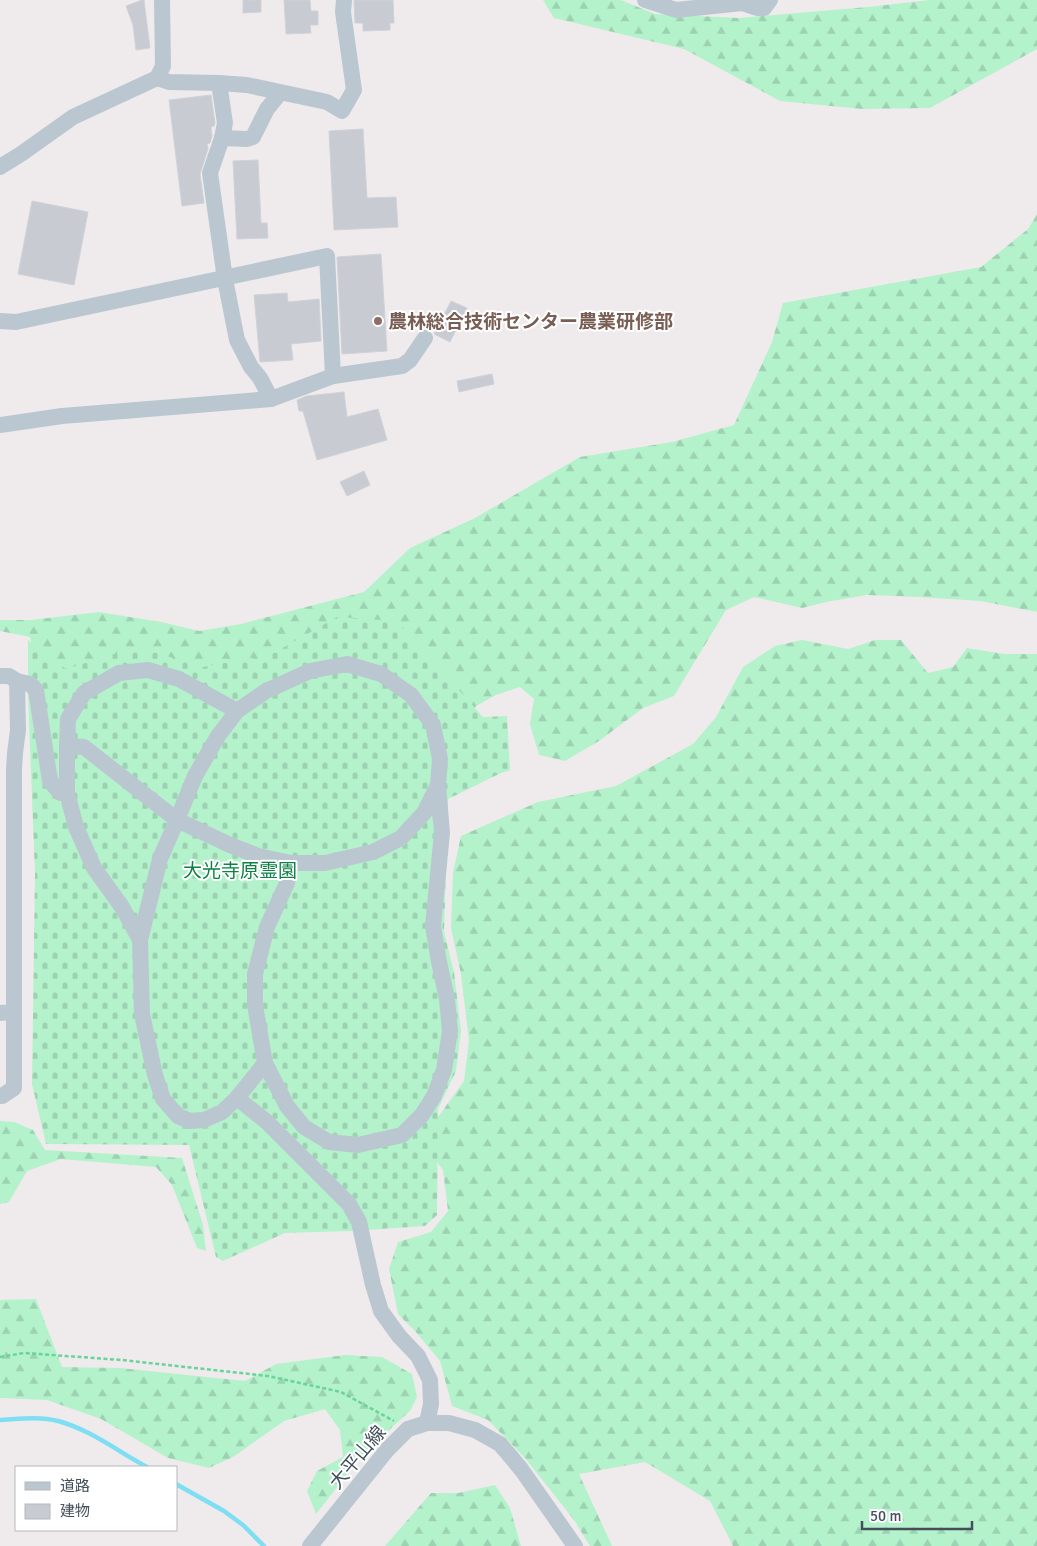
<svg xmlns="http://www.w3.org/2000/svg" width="1037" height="1546" font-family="Signika,'Noto Sans JP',sans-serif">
  <defs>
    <pattern id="forest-firs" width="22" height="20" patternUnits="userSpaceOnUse" patternTransform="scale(1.25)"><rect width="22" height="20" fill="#b4f2cb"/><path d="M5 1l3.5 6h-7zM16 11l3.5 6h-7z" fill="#9cd1b1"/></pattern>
    <pattern id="cemetery-stones" width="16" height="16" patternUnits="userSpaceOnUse" patternTransform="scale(1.25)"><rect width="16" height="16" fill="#b4f2cb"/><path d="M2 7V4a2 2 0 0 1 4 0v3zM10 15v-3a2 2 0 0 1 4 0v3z" fill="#9cd1b1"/></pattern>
  </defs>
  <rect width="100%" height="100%" fill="#efebec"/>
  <g fill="url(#forest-firs)">
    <polygon points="543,0 621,0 655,14 739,18 868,7 930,0 1037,0 1037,49 930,108 862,109 780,101 684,49 554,18"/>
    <polygon points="1037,214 1037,612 981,601 919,597 867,595 826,602 802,608 754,597 726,610 674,696 643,708 599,741 565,761 539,755 530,724 534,699 520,687 496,695 476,706 462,725 67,701 35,658 30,637 0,631 0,620 31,620 99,612 161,622 199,631 241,624 364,592 410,548 475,518 580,457 672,442 734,425 772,342 783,303 981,267 1028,229"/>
    <polygon points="802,640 848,649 875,640 901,640 928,673 953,667 967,648 1004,654 1037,654 1037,1546 733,1546 710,1501 645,1462 579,1474 612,1546 590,1546 574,1520 525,1458 488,1420 452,1406 440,1361 415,1331 398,1314 389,1269 398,1242 431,1232 448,1211 443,1170 428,1150 431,1127 464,1081 469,1041 461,974 451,928 453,873 461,836 538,802 616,786 693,744 716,717 743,667 775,646"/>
    <polygon points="0,1121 14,1122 33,1130 45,1150 182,1158 203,1225 206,1251 197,1248 172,1185 156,1167 61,1159 27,1171 9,1202 0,1204"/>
    <polygon points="36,1299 62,1367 120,1368 245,1381 276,1364 345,1355 382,1357 412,1374 417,1397 410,1411 364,1453 316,1514 307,1491 317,1471 343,1457 340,1430 325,1409 284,1421 233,1457 209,1468 168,1458 101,1419 47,1400 0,1398 0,1300"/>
    <polygon points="495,1485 510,1508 521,1546 385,1546 431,1493 458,1493"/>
  </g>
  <polygon fill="url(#cemetery-stones)" points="337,617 397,621 483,717 507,716 510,770 501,773 448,799 444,932 454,972 461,1031 456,1071 438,1109 437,1215 425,1226 352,1231 285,1233 223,1261 216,1257 189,1145 46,1144 32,1084 35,873 28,697 28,640 66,669 137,647 203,667 272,654"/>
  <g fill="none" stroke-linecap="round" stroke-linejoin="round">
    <g stroke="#7ddef4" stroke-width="4.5">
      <path d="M0,1420C19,1419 39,1416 58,1421C89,1429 119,1452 147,1467"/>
      <polyline points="176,1484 224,1511 243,1525 264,1546"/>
    </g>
  </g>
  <g fill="#c8cbd2" stroke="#cfd2d9">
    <polygon points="142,0 144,0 150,48 136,50 133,25 126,6"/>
    <polygon points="243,0 261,0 261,12 243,13"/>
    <polygon points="284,0 310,0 311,11 318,11 318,25 310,25 311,33 286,34"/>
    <polygon points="354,0 393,0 394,23 390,23 390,30 363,31 363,23 355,23"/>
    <polygon points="211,95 215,123 214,126 211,127 212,136 210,143 207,144 208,149 200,174 204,203 182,206 169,100"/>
    <polygon points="363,129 367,198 396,197 398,227 334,230 329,131"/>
    <polygon points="258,160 261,223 267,223 268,238 237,239 233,161"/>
    <polygon points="32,201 88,212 74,285 18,274"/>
    <polygon points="381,254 387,351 342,354 337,257"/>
    <polygon points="287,293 288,302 319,299 321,341 291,344 293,360 260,362 254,295"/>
    <polygon points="451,301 467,308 450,342 434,334"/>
    <polygon points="492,374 494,384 459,392 457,381"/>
    <polygon points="344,392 347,417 378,409 387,440 317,460 303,411 299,411 297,400 307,396"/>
    <polygon points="364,471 370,485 347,496 340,482"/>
  </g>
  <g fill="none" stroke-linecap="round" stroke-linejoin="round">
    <polyline stroke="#6ad39c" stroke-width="2.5" stroke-dasharray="4 2.5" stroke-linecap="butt" points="0,1357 24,1353 122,1360 268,1376 341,1392 394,1421"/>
    <g stroke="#bbc7d0" stroke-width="16">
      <polyline points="645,0 676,10 742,3 757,8 764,8 770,0"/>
      <polyline points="157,78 169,82 219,83 225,123 222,138 210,173 225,279 237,340 251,367 260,378 271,399"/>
      <polyline points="219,83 247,85 327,102 342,111 354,90 343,12 344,0"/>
      <polyline points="222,138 247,139 253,137 267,109 280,93"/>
      <polyline points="0,167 21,154 73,117 157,78 163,66 162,0"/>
      <polyline points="0,321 16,322 327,256 333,376"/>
      <polyline points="0,425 62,416 271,399 333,376 402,366 410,360 425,338"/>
      <polyline points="0,676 9,676 17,681 30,684 36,690 50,781 60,793 67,793 67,746 84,747 177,820 230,845 258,856 291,863 325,863 373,852 401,838 424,813 438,785 440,759 433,725 411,695 381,674 347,664 310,671 266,691 237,711 218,736 195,776 177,820 160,859 140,940 142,1014 155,1075 163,1099 178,1116 190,1121 204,1120 222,1112 237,1098"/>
      <polyline points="67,746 68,719 84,693 119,673 148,670 179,679 237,711"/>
      <polyline points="67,793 76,827 94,868 122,907 140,940"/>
      <polyline points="291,863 287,883 267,927 255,974 255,1005 265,1063 237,1098 267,1122 349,1204 359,1222 373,1285 381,1311 399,1336 418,1356 430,1380 431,1404 427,1423"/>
      <polyline points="0,1013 14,1012 14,769 15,753 18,730 17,681"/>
      <polyline points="265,1063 287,1106 304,1127 329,1142 358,1145 402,1135 422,1115 434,1096 444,1070 450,1031 447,999 439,962 433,926 442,833 438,785"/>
      <polyline points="0,1096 2,1096 14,1088 14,1012"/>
      <polyline points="310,1546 387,1450 408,1429 427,1423 449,1423 475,1430 500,1444 521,1469 575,1546"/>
    </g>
  </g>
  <circle fill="#8d6e63" stroke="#fff" stroke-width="2" cx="378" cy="321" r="5"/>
  <g text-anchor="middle" stroke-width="4" stroke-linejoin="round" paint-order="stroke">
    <g font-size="19" font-weight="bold" fill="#785e54" stroke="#fff" text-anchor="start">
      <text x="388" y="328">農林総合技術センター農業研修部</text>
    </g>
    <g font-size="19" fill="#0e8245" stroke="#fff">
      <text x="240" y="877">大光寺原霊園</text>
    </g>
    <g font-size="19" fill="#43505b" stroke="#fff">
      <text transform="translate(357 1457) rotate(-50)" y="7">大平山線</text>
    </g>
  </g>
  <rect x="15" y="1466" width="162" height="65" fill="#ffffff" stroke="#b4b9bd"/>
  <rect x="25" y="1482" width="25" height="8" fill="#bbc7d0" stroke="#b4b9bd"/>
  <text x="60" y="1491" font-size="15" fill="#43505b">道路</text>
  <rect x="25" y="1504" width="25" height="15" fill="#c8cbd2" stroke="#b4b9bd"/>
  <text x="60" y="1516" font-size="15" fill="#43505b">建物</text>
  <path d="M862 1521v8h110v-8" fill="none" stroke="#43505b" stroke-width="2.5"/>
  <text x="870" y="1521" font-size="15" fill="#43505b" stroke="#ffffff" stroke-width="4" paint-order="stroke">50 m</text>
</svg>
